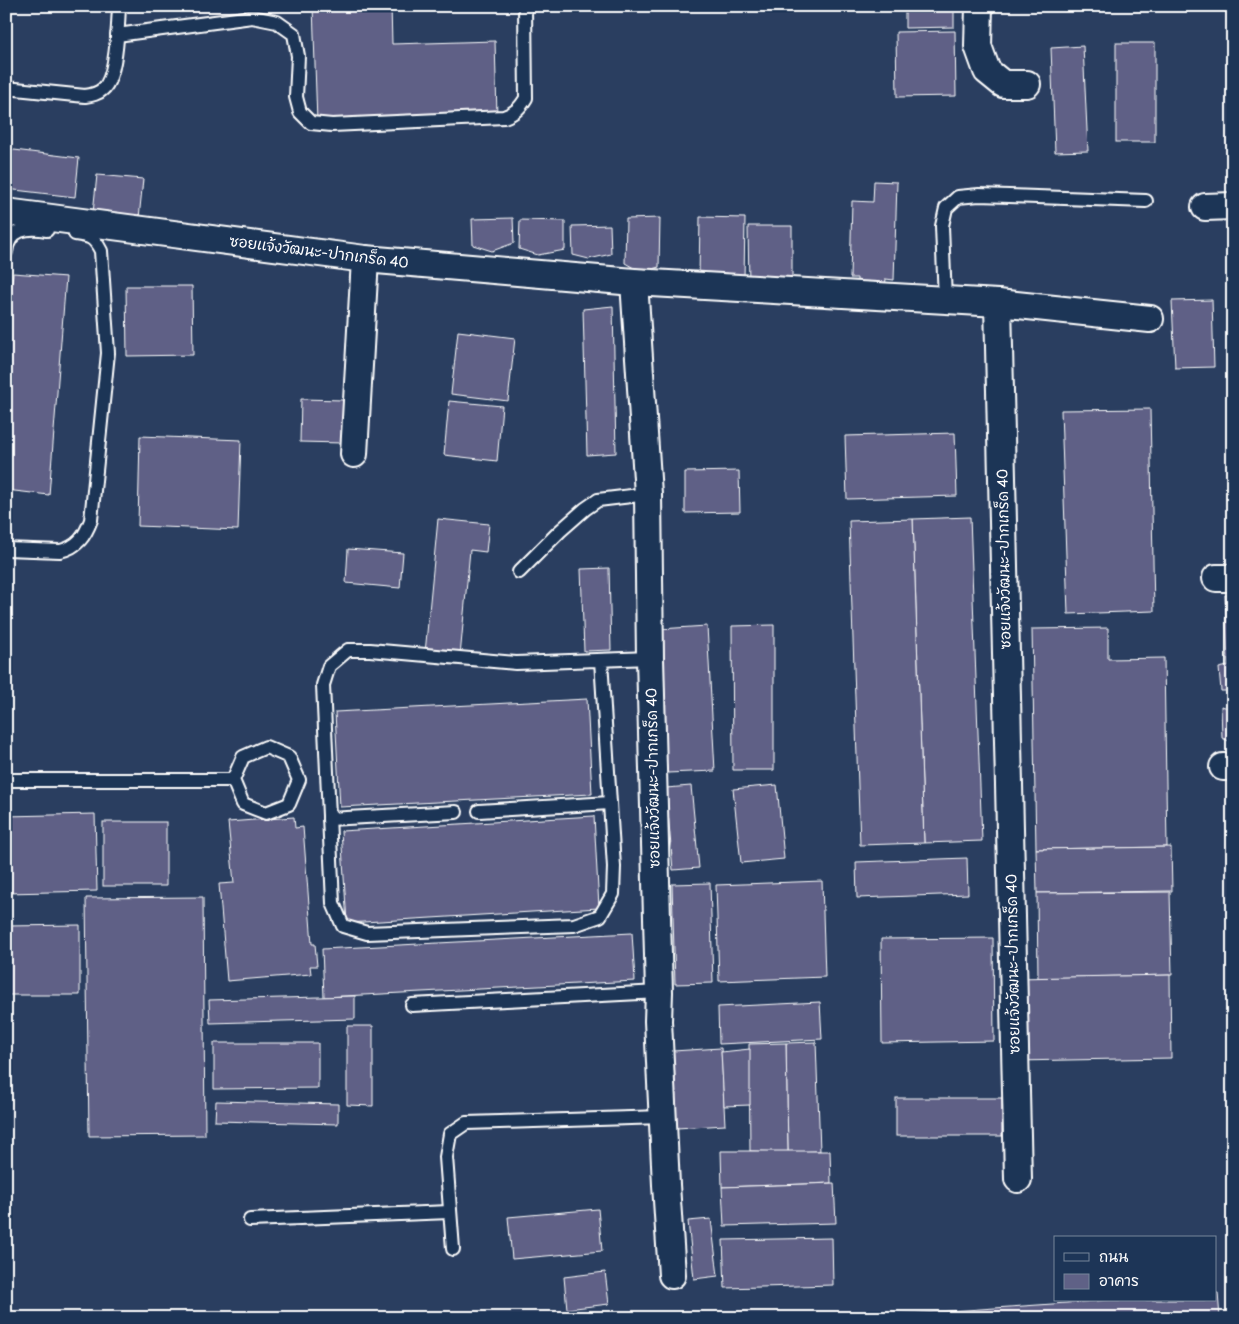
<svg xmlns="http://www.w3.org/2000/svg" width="1239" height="1324" font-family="Pangolin,'Playpen Sans Thai',sans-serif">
  <rect width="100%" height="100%" fill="#2a3e60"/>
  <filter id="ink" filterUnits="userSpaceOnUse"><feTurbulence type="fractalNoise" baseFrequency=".02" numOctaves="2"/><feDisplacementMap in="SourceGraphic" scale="10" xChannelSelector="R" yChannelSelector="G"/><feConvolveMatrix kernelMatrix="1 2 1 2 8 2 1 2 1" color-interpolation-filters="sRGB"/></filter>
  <g filter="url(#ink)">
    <g fill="#5f6186" stroke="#fff">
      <polygon points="313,6 391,6 392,44 495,41 497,116 317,122"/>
      <polygon points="905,6 954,6 954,27 905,28"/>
      <polygon points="955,31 956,96 897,97 896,32"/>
      <rect x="1116" y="43" width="39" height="99"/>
      <polygon points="1083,46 1088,151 1055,152 1051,48"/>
      <polygon points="6,149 79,158 75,197 6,189"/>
      <polygon points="97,175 143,179 139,218 93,213"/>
      <polygon points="874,181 897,182 894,280 886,279 885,287 857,286 857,278 850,278 852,201 873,202"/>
      <polygon points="700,217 745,218 744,279 699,278"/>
      <polygon points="513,218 514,243 492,251 473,245 472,219"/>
      <polygon points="660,218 659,267 641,272 625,263 626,219"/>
      <polygon points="520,220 565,221 565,250 538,255 519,249"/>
      <polygon points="610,225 611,254 589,259 573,255 572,226"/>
      <polygon points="748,226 792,226 792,283 749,284"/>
      <polygon points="13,273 66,277 49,495 6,490 6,333"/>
      <polygon points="126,286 192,286 193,355 127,356"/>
      <polygon points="1212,300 1214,367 1175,368 1172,301"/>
      <polygon points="613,306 616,453 587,455 583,309"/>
      <polygon points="458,331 515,338 508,401 451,394"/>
      <polygon points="301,399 343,400 342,443 300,442"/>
      <polygon points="449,401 502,406 497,461 444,455"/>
      <polygon points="1150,409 1154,611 1068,614 1061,410"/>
      <polygon points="955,433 957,496 847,499 845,436"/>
      <polygon points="140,436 241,440 238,530 138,526"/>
      <polygon points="739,471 740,512 685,513 685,472"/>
      <polygon points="970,517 982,841 924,843 913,519"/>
      <polygon points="438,519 489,524 486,552 470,550 460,656 425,653"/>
      <polygon points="913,519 924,843 860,845 849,521"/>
      <polygon points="348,549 403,553 400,588 346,583"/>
      <polygon points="609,568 611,650 584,651 581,569"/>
      <polygon points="1225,595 1233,595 1233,702 1232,691 1221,691 1219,668 1228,666"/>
      <polygon points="774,625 774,770 733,770 732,626"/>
      <polygon points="707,626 715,771 667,773 660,629"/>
      <polygon points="1108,628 1108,659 1164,658 1167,847 1036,849 1032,629"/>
      <polygon points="587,699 592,794 340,807 335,712"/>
      <polygon points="1221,706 1233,709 1233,743 1222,738"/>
      <polygon points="777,785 784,859 741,863 733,789"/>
      <polygon points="691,786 699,868 673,870 666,788"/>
      <polygon points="95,814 97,891 6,893 6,816"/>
      <polygon points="594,816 599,908 347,923 341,831"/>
      <polygon points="294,817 295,828 303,827 312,944 315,944 317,966 310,966 311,974 227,981 219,884 234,883 228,822"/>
      <rect x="103" y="822" width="63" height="64"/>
      <polygon points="1171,847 1172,891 1037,893 1036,849"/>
      <polygon points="967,858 968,894 857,898 856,862"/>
      <polygon points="822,881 825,977 719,981 716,885"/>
      <polygon points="710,883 713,983 675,984 672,884"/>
      <polygon points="1170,892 1172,975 1038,978 1037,893"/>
      <polygon points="203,897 205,1135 89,1136 86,898"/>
      <polygon points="80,925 80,995 6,995 6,926"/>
      <polygon points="632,933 635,981 324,997 322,949"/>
      <polygon points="993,938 994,1041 882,1043 881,939"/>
      <polygon points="1170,975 1171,1058 1017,1061 1016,978"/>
      <polygon points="355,996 355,1019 210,1023 209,1000"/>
      <polygon points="820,1002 822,1039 719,1044 718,1007"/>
      <polygon points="347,1026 373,1026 373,1106 347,1105"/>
      <polygon points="816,1042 820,1151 788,1152 786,1043"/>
      <polygon points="214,1043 318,1043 318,1088 214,1089"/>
      <polygon points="786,1043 788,1152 750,1151 749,1044"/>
      <polygon points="721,1048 725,1125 677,1128 673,1051"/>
      <polygon points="750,1049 750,1105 724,1106 721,1052"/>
      <rect x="896" y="1098" width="106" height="38"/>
      <polygon points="216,1101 338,1104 338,1124 215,1121"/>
      <polygon points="721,1151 830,1151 831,1183 722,1187"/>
      <polygon points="834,1183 836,1223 724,1226 722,1187"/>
      <polygon points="598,1209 602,1251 512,1259 508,1217"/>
      <polygon points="711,1219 718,1276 694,1279 688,1221"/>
      <polygon points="832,1238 833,1285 725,1288 723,1240"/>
      <polygon points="605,1272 609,1304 567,1309 564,1277"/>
      <polygon points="1215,1293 1218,1293 1220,1318 851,1318 1110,1300 1215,1300"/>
    </g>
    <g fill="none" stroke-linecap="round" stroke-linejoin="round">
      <defs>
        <g id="lane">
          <path d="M117,35L252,17L277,22L294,34L298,56L296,97L300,112L311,123L332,125L504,117C515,113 520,108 526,98L525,6"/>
          <path d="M6,88L85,96C92,95 98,94 103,89C117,77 118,25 119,6"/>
          <path d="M6,252C9,228 28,227 47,230"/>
          <polyline points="945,300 942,226 946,208 958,197 979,195 1146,201"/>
          <path d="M6,549L60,551C78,547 85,536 91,520L108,353L101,251C94,237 90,236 75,234"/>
          <polyline points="519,572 560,531 585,509 598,500 648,494"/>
          <polyline points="601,660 614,867 613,894 600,916 574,925 367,933 343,926 333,903 323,685 329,666 348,650 370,650 516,663 650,658"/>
          <polygon points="266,747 289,757 299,780 289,804 266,813 243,804 233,780 243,757"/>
          <polyline points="6,780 233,780"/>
          <polyline points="479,811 610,803"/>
          <polyline points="329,819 456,812"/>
          <polyline points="412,1005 659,992"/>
          <polyline points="250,1220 450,1212"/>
          <polyline points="453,1249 446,1157 450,1134 466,1123 663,1117"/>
        </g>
        <g id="street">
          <polyline points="979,6 978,46 987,71 1003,84 1027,84"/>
          <polyline points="1205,207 1233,206"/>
          <polyline points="6,212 365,259 634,282 998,303 1018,1179"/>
          <polyline points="634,282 648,494 650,658 659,992 658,1021 666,1185 672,1275"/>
          <polyline points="998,303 1150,319"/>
          <polyline points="354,454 365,259"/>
          <polyline points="1216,578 1233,578"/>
          <polyline points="1223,767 1233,767"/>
        </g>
      </defs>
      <use href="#lane" stroke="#fff" stroke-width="16"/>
      <use href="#street" stroke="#fff" stroke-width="30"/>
      <use href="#lane" stroke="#1d3557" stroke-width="12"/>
      <use href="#street" stroke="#1d3557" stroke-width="26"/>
    </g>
  </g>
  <g text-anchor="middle" stroke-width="4" stroke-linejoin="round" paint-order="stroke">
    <g font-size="15" fill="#fff" stroke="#1d3557">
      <text transform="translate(319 252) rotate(7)" y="5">ซอยแจ้งวัฒนะ-ปากเกร็ด 40</text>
      <text transform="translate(1004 559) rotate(-91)" y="5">ซอยแจ้งวัฒนะ-ปากเกร็ด 40</text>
      <text transform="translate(653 778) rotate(-91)" y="5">ซอยแจ้งวัฒนะ-ปากเกร็ด 40</text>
      <text transform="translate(1013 964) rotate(-91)" y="5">ซอยแจ้งวัฒนะ-ปากเกร็ด 40</text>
    </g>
  </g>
  <rect width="1239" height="1324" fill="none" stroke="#1d3557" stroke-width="25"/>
  <rect x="12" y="12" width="1214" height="1299" fill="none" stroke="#fff" stroke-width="2" filter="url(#ink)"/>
  <rect x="1054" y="1236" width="162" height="65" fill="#1d3557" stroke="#77869a"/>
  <rect x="1064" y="1253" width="25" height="8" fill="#1d3557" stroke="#77869a"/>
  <text x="1099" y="1262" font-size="15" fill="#ffffff">ถนน</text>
  <rect x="1064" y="1274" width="25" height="15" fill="#5f6186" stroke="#77869a"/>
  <text x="1099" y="1286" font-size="15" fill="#ffffff">อาคาร</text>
</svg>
